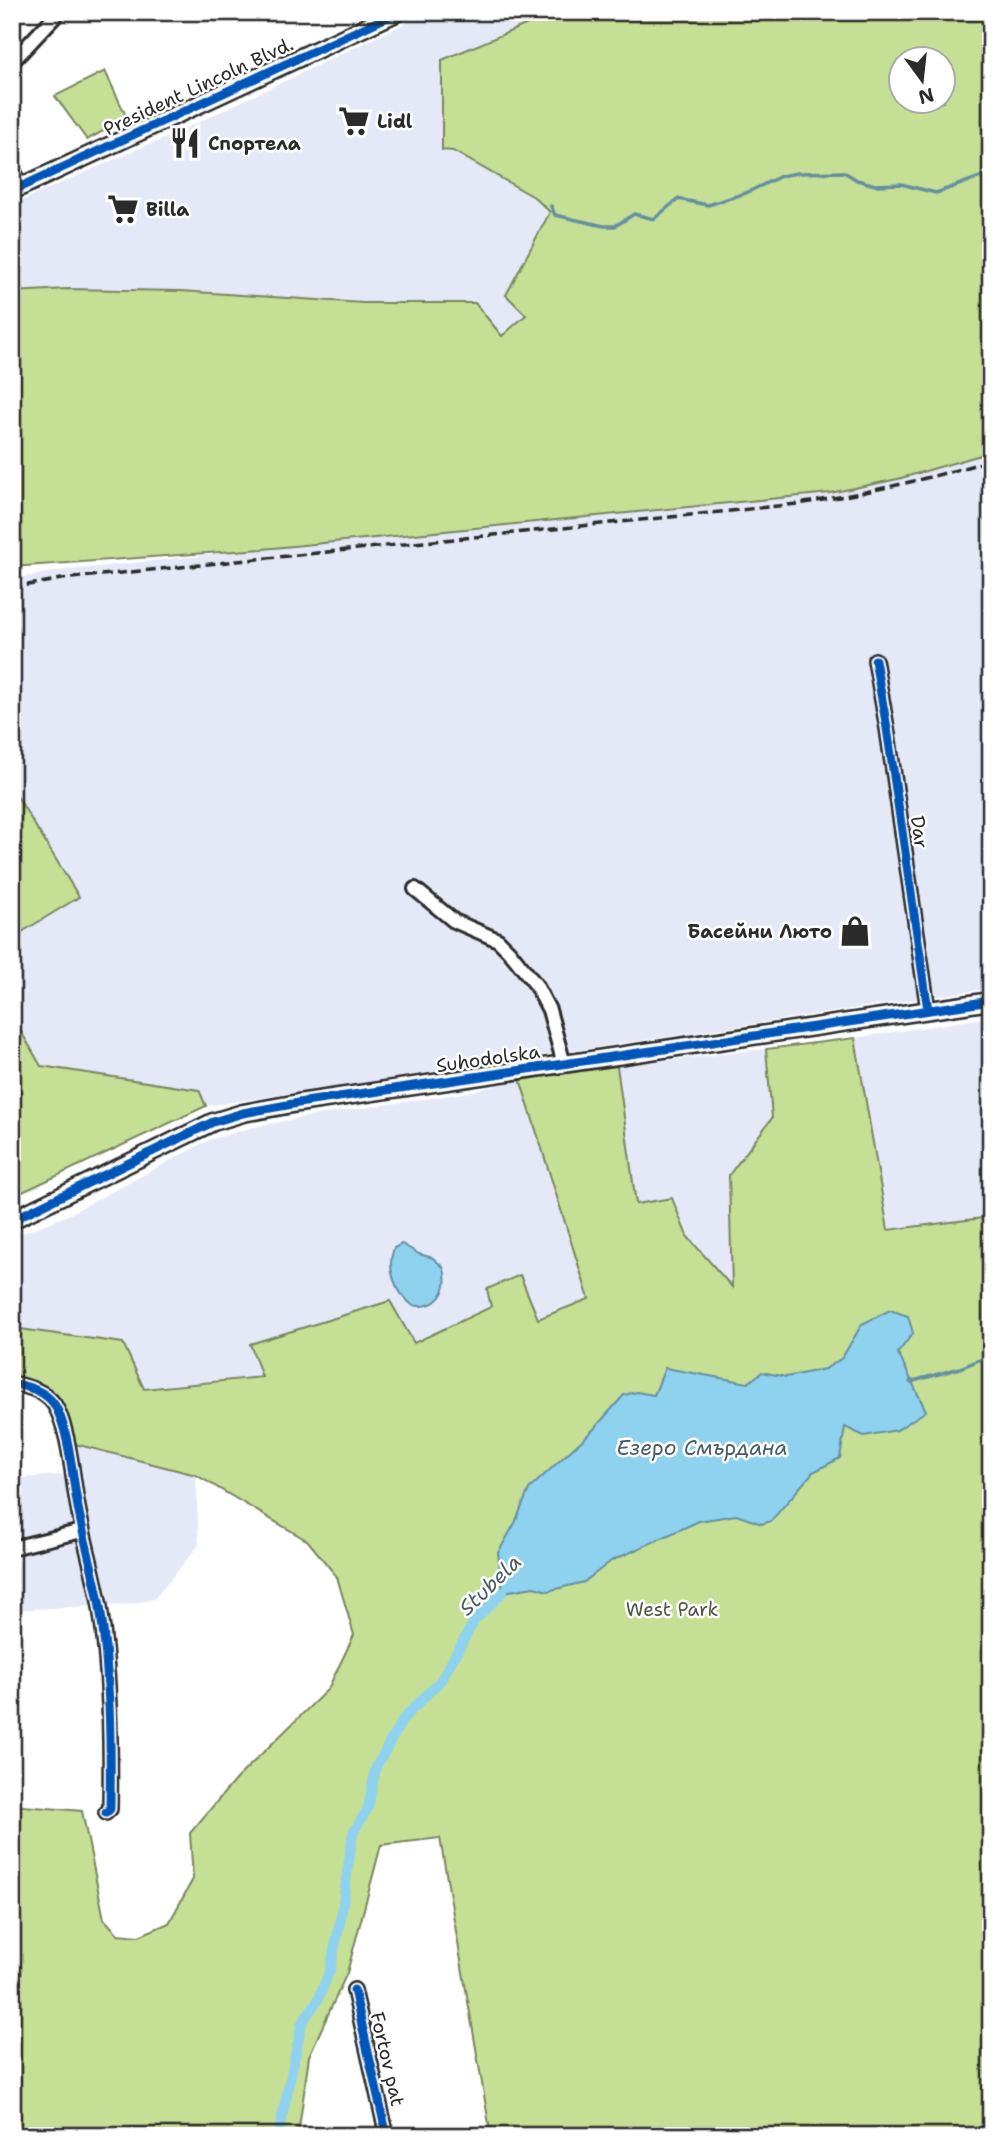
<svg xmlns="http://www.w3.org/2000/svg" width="1003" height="2148" font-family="'Shantell Sans',sans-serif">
  <rect width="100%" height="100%" fill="#fff"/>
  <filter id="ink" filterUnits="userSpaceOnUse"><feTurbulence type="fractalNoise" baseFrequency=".0143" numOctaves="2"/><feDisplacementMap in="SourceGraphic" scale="14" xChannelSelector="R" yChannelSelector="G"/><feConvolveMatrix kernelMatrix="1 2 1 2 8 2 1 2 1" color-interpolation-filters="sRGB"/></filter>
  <g filter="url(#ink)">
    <g fill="#e5e8f7">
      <polygon points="429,12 556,12 442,60 442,150 453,151 534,197 550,212 506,295 527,315 502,336 475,303 363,303 68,289 12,292 12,205 149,144 157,142"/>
      <polygon points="991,452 991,988 206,1106 198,1090 41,1066 12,1016 12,579 59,571 263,549 830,493 898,479"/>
      <polygon points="991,1017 991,1217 888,1230 855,1038"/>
      <polygon points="766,1049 772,1118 729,1175 732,1288 687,1236 672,1198 636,1204 617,1066"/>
      <polygon points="520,1079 590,1299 537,1319 520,1275 491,1307 413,1343 389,1301 251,1344 263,1377 144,1389 123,1343 12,1328 12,1237 66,1216 209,1140 254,1127 323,1114 471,1092"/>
      <polygon points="71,1443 196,1475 199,1545 154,1599 130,1604 12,1610 12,1479 71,1474"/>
    </g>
    <g fill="#c5df95" stroke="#788560" stroke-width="2" fill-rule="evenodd">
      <path d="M556,12H688L693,18L697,12H991V452L898,479L830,493L263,549L12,567V292L68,289L181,291L363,303H475L502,336L526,315L506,295L550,212L534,197L453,151L442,150V60ZM902,60H944V102H902Z"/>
      <polygon points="105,71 127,118 87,140 55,96"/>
      <polygon points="12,788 79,897 12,938"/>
      <polygon points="12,1016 41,1066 199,1090 206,1106 12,1197"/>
      <polygon points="855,1038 888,1230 991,1217 991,2136 491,2136 440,1838 381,1845 347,1973 309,2056 298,2136 12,2136 12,1805 82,1811 104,1919 118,1934 139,1936 169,1923 193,1879 190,1833 236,1779 328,1689 354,1635 337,1577 308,1541 196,1475 71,1443 63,1413 12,1378 12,1328 123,1343 144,1389 262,1377 250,1344 390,1301 414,1343 491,1307 487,1289 520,1275 538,1319 589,1299 520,1079 617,1066 636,1204 672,1198 687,1236 732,1287 729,1175 772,1118 766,1049"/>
    </g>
    <g fill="#8ed2ef" stroke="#668fa1" stroke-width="2">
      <path d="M402,1244L419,1254L433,1258L443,1267C452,1290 436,1311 412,1305C395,1291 386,1269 394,1248Z"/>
      <polygon points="890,1310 908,1316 913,1333 898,1353 926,1411 897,1430 864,1436 845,1427 840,1458 813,1472 771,1521 762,1524 736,1515 699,1521 611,1561 584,1582 548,1591 534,1587 503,1592 498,1553 515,1523 529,1489 594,1429 624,1395 637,1392 654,1395 665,1368 748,1383 762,1372 786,1377 825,1369 842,1358 862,1324"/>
    </g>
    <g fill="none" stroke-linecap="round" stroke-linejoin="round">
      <g stroke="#668fa1" stroke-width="3.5">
        <polyline points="551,206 555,215 604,226 615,226 634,214 654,219 678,199 708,205 746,193 781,176 797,173 844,172 857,180 875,185 901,184 936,193 983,176 991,183"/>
        <polyline points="910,1382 960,1368 991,1355"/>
      </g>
      <polyline stroke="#8ed2ef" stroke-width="10" points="278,2136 302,2023 318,2000 330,1970 340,1923 353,1833 368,1808 376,1767 403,1719 441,1680 475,1620 503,1592"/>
      <defs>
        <g id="street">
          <polyline points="12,62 59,12"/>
          <polyline points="12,168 22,187"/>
          <polyline points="875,660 887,728 928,1010"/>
          <polyline points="415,889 454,921 498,940 509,951 536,985 549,1010 564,1064"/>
          <path d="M12,1383C28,1387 44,1390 54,1404C69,1428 72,1474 77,1502C83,1537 94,1572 100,1607C110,1673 111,1741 110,1809L106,1813"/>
          <polyline points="12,1548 82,1531"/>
          <polyline points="354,1990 387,2136"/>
        </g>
        <g id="secondary">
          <polyline points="12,191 398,12"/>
          <polyline points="12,1220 213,1122 243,1113 298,1103 991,1001"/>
        </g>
      </defs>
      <use href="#street" stroke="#2b2b2b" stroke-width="18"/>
      <use href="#secondary" stroke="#2b2b2b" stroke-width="21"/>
      <use href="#street" stroke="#fff" stroke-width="12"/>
      <use href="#secondary" stroke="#fff" stroke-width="16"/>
      <path stroke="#2b2b2b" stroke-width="3.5" stroke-dasharray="10 5" stroke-linecap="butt" d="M12,588L62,579L798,504C863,494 928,479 991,460"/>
      <defs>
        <g id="cycleway">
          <polyline points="12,191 398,12"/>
          <polyline points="875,660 887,728 928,1010"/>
          <polyline points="12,1220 213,1122 243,1113 298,1103 991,1001"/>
          <path d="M12,1383C28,1387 44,1390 54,1404C69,1428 72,1474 77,1502C83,1537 94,1572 100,1607C110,1673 111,1741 110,1809L106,1813"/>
          <polyline points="354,1990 387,2136"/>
        </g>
      </defs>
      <use href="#cycleway" stroke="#fff" stroke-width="13"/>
      <use href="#cycleway" stroke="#0057b8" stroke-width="9"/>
    </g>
  </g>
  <defs>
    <symbol id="supermarket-bare" viewBox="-9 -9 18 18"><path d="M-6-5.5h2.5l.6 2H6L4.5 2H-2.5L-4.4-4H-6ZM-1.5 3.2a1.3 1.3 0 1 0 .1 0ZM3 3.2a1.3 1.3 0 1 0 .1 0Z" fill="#2b2b2b" stroke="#fff" stroke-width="2.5" paint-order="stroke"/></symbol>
    <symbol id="restaurant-bare" viewBox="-9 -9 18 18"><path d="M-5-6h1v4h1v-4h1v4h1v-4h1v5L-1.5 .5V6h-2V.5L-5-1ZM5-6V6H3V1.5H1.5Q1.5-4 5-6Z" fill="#2b2b2b" stroke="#fff" stroke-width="2.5" paint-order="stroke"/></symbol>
    <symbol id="shop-bare" viewBox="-9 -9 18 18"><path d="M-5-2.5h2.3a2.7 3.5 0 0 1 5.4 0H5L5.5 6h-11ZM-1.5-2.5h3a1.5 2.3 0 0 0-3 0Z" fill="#2b2b2b" stroke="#fff" stroke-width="2.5" paint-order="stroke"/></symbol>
  </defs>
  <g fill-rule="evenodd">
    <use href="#supermarket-bare" x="332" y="99" width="44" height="44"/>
    <use href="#restaurant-bare" x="163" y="121" width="44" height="44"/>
    <use href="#supermarket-bare" x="101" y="187" width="44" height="44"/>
    <use href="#shop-bare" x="833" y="909" width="44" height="44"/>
  </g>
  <g text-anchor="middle" stroke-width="5" stroke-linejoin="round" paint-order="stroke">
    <g font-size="19" fill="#2b2b2b" stroke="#fff">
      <text transform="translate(198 86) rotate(-25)" y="7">President Lincoln Blvd.</text>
      <text transform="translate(920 832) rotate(82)" y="7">Dar</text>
      <text transform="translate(488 1058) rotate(-8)" y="7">Suhodolska</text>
      <text transform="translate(388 2059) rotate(77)" y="7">Fortov pat</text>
    </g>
    <g font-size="19" font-weight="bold" fill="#2b2b2b" stroke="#fff" text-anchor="start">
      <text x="377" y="128">Lidl</text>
      <text x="208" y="150">Спортела</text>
      <text x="146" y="216">Billa</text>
      <text x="832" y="938" text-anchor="end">Басейни Люто</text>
    </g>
    <g font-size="19" fill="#525846" stroke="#fff">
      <text x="672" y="1616">West Park</text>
    </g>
    <g font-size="21" font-style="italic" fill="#495d66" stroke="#fff">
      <text x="702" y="1455">Езеро Смърдана</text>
      <text transform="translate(490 1585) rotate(-44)" y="7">Stubela</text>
    </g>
  </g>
  <rect width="1003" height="2148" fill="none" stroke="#fff" stroke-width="42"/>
  <rect x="21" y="21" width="961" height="2106" fill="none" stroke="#2b2b2b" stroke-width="2.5" filter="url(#ink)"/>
  <g transform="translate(922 80) rotate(165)"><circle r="33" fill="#ffffff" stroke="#aaaaaa" stroke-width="2"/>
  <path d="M0-5L12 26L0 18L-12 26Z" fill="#2b2b2b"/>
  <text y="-10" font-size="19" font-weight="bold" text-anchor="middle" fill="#2b2b2b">N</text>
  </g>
</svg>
